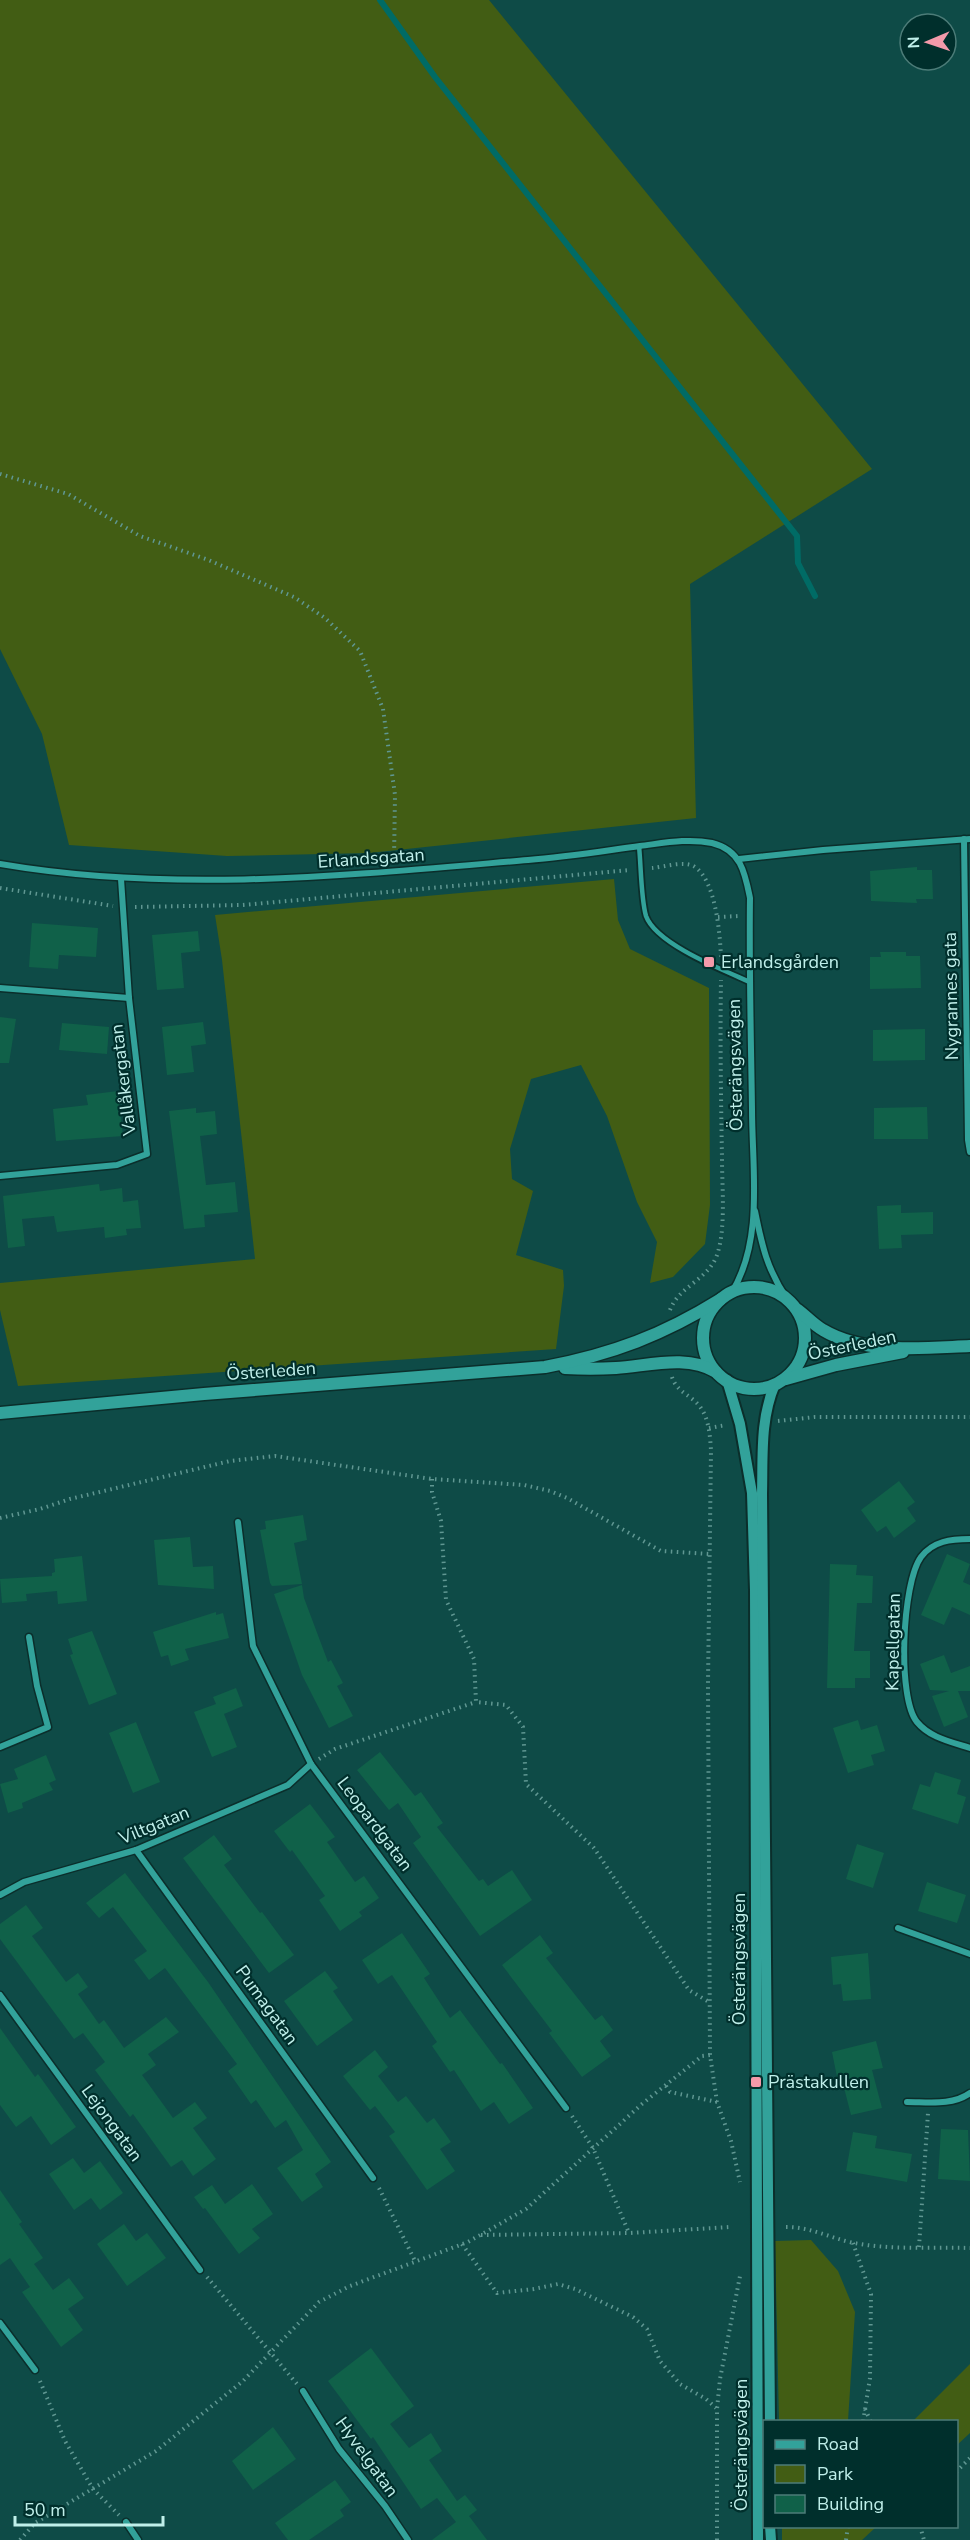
<svg xmlns="http://www.w3.org/2000/svg" width="970" height="2540" font-family="'Nunito Sans',sans-serif">
  <rect width="100%" height="100%" fill="#0e4b47"/>
  <g fill="#425d14">
    <polygon points="0,0 489,0 872,469 690,584 696,818 369,853 227,856 69,845 42,734 0,649"/>
    <polygon points="614,879 618,920 630,949 709,988 710,1205 705,1244 673,1277 650,1283 657,1242 637,1202 607,1116 581,1065 531,1079 510,1149 512,1179 533,1191 516,1255 563,1270 564,1286 556,1349 18,1386 0,1310 0,1283 255,1259 222,960 215,915"/>
    <polygon points="811,2240 838,2271 855,2312 848,2421 779,2421 775,2241"/>
    <polygon points="970,2364 970,2433 957,2445 956,2422 913,2421"/>
    <polygon points="782,2527 782,2526 876,2527 862,2540 782,2540"/>
  </g>
  <g fill="none" stroke-linecap="round" stroke-linejoin="round">
    <polyline stroke="#006b65" stroke-width="6" points="380,0 435,77 797,536 798,563 815,596"/>
  </g>
  <g fill="#106149">
    <polygon points="917,867 917,870 932,870 933,899 916,899 917,903 871,901 870,871"/>
    <polygon points="32,923 98,928 96,957 59,955 58,969 29,967"/>
    <polygon points="198,931 200,951 181,953 184,988 157,990 152,935"/>
    <polygon points="880,952 906,952 906,956 920,956 921,988 870,989 870,957 881,957"/>
    <polygon points="0,1017 16,1019 9,1063 0,1063"/>
    <polygon points="203,1022 206,1044 191,1046 194,1072 167,1075 162,1027"/>
    <polygon points="62,1023 109,1027 107,1054 59,1050"/>
    <polygon points="925,1029 925,1060 873,1061 873,1030"/>
    <polygon points="118,1091 123,1136 56,1141 53,1109 88,1105 86,1095"/>
    <polygon points="927,1107 928,1139 874,1139 874,1108"/>
    <polygon points="196,1108 196,1113 215,1111 217,1134 200,1136 206,1185 235,1182 238,1212 204,1215 205,1227 184,1229 169,1111"/>
    <polygon points="99,1184 100,1191 122,1188 123,1202 138,1200 141,1228 126,1229 127,1235 105,1238 104,1227 57,1232 54,1216 22,1219 25,1246 8,1248 3,1196"/>
    <polygon points="901,1205 901,1213 933,1212 933,1234 901,1235 902,1248 879,1249 877,1206"/>
    <polygon points="899,1481 915,1502 907,1508 916,1521 894,1538 886,1526 877,1532 861,1510"/>
    <polygon points="303,1515 307,1540 294,1543 302,1584 272,1586 270,1583 260,1530 266,1529 265,1521"/>
    <polygon points="190,1537 193,1567 213,1566 214,1589 158,1585 154,1540"/>
    <polygon points="947,1554 970,1564 963,1582 970,1585 970,1615 952,1607 944,1625 921,1615"/>
    <polygon points="82,1556 87,1601 58,1604 57,1591 26,1594 27,1601 2,1603 0,1579 52,1576 52,1573 55,1572 54,1559"/>
    <polygon points="830,1564 857,1565 856,1575 873,1576 872,1603 857,1603 854,1651 870,1651 870,1678 855,1678 855,1688 827,1688"/>
    <polygon points="302,1585 304,1598 328,1662 331,1660 343,1683 337,1686 353,1716 329,1728 302,1675 274,1594"/>
    <polygon points="216,1612 216,1615 223,1613 229,1638 185,1649 189,1660 171,1666 168,1655 161,1657 153,1632"/>
    <polygon points="92,1631 117,1694 89,1705 70,1655 73,1654 68,1639"/>
    <polygon points="944,1655 951,1673 970,1666 970,1691 958,1691 968,1717 944,1727 932,1696 949,1691 930,1690 920,1664"/>
    <polygon points="236,1688 243,1706 224,1714 237,1747 212,1757 194,1712 216,1704 213,1697"/>
    <polygon points="858,1720 861,1730 877,1725 885,1751 871,1755 874,1765 848,1773 833,1728"/>
    <polygon points="136,1722 160,1782 133,1793 109,1733"/>
    <polygon points="380,1752 415,1796 421,1792 443,1823 437,1827 479,1881 483,1879 488,1886 512,1870 532,1900 480,1936 413,1843 421,1837 398,1803 389,1810 357,1770"/>
    <polygon points="46,1755 56,1780 49,1783 53,1790 22,1803 23,1808 8,1813 0,1784 18,1779 14,1769"/>
    <polygon points="935,1772 961,1780 957,1794 966,1797 958,1824 912,1809 920,1784 930,1787"/>
    <polygon points="310,1804 335,1837 327,1842 355,1882 364,1876 379,1898 359,1912 362,1916 340,1931 319,1900 325,1896 292,1850 290,1852 274,1831"/>
    <polygon points="214,1835 232,1859 224,1865 260,1913 262,1912 294,1955 269,1973 183,1858"/>
    <polygon points="857,1844 884,1853 873,1888 846,1879"/>
    <polygon points="125,1873 208,1982 331,2162 315,2174 323,2187 302,2202 277,2168 303,2150 286,2120 275,2128 256,2100 251,2104 228,2071 237,2064 165,1968 149,1980 134,1960 147,1951 113,1907 99,1918 86,1903"/>
    <polygon points="927,1882 966,1895 957,1923 918,1911"/>
    <polygon points="26,1905 43,1928 32,1936 66,1982 78,1973 88,1987 78,1994 99,2024 104,2020 124,2048 166,2017 179,2032 148,2054 156,2065 142,2075 173,2118 195,2102 207,2118 193,2128 216,2159 193,2176 182,2160 171,2167 133,2114 130,2117 95,2070 105,2062 83,2033 74,2039 0,1939 0,1924"/>
    <polygon points="402,1933 430,1974 424,1978 450,2018 460,2010 500,2064 502,2063 533,2108 509,2124 494,2102 481,2111 454,2070 450,2072 432,2046 437,2042 392,1975 378,1984 362,1960"/>
    <polygon points="540,1935 553,1953 546,1958 595,2020 602,2015 613,2030 600,2041 611,2056 582,2077 549,2033 552,2031 502,1965"/>
    <polygon points="868,1953 871,1999 843,2001 841,1984 833,1985 831,1957"/>
    <polygon points="325,1971 338,1988 333,1991 353,2020 317,2046 284,2001"/>
    <polygon points="0,2028 35,2077 38,2074 76,2127 51,2145 31,2116 16,2127 0,2105"/>
    <polygon points="876,2041 883,2068 872,2070 882,2108 851,2115 841,2076 837,2077 832,2052"/>
    <polygon points="375,2050 388,2067 378,2076 398,2102 406,2096 427,2123 434,2118 451,2142 440,2149 455,2171 427,2190 389,2136 395,2132 375,2106 370,2110 343,2076"/>
    <polygon points="941,2129 968,2130 970,2181 938,2179"/>
    <polygon points="853,2132 877,2136 875,2148 912,2154 907,2182 846,2171"/>
    <polygon points="73,2158 84,2173 100,2161 123,2193 100,2210 91,2198 74,2210 49,2174"/>
    <polygon points="252,2184 273,2214 252,2229 260,2238 239,2254 205,2208 203,2209 194,2197 212,2185 225,2204"/>
    <polygon points="0,2190 22,2222 19,2224 43,2258 34,2264 53,2290 69,2278 84,2298 68,2309 83,2330 61,2347 22,2292 30,2287 10,2258 0,2265"/>
    <polygon points="124,2224 136,2241 147,2233 166,2258 127,2286 97,2244"/>
    <polygon points="371,2348 414,2406 390,2424 409,2448 431,2433 442,2451 429,2460 457,2501 465,2495 477,2510 469,2516 487,2540 432,2540 456,2522 437,2498 421,2509 373,2437 371,2439 328,2381"/>
    <polygon points="273,2427 296,2459 253,2490 232,2461"/>
    <polygon points="335,2480 351,2502 340,2510 344,2516 309,2540 288,2540 275,2523"/>
  </g>
  <g fill="none" stroke-linecap="round" stroke-linejoin="round">
    <defs>
      <path id="service" d="M639,846C641,865 641,899 646,916C656,944 723,970 750,982"/>
      <g id="minor">
        <polyline points="964,839 968,1140 970,1152"/>
        <polyline points="739,859 823,850 970,839"/>
        <path d="M0,864C175,894 352,875 528,860C566,857 603,851 640,846C664,843 688,838 712,843C741,850 745,873 750,898C749,968 751,1039 752,1109C752,1169 764,1239 732,1292"/>
        <polyline points="0,988 129,998"/>
        <polyline points="0,1176 117,1165 147,1154 129,998 121,879"/>
        <path d="M755,1211C762,1246 767,1269 787,1299"/>
        <polyline points="238,1522 253,1646 311,1764 566,2108"/>
        <path d="M970,1539C951,1539 933,1541 921,1557C902,1583 897,1698 917,1722C930,1738 952,1742 970,1748"/>
        <polyline points="0,1747 48,1727 37,1686 29,1637"/>
        <polyline points="136,1850 373,2178"/>
        <polyline points="0,1895 24,1882 136,1850 288,1785 311,1764"/>
        <polyline points="898,1928 970,1954"/>
        <polyline points="0,1995 200,2270"/>
        <path d="M907,2102C928,2102 952,2106 970,2093"/>
        <polyline points="0,2323 35,2370"/>
        <polyline points="303,2391 339,2449 385,2506 408,2540"/>
        <polyline points="126,2522 138,2540"/>
      </g>
      <g id="tertiary">
        <polyline points="727,1380 740,1424 752,1493 755,1590 758,2540"/>
        <path d="M770,2422L762,1494C763,1456 760,1419 775,1384"/>
        <polyline points="770,2526 771,2540"/>
      </g>
      <g id="secondary">
        <circle cx="754" cy="1338" r="51"/>
        <path d="M798,1310C806,1316 814,1325 823,1330C865,1355 924,1348 970,1346"/>
        <path d="M565,1368C582,1369 599,1369 616,1368C648,1366 687,1354 716,1372"/>
        <polyline points="786,1379 836,1365 903,1352"/>
        <path d="M0,1413L204,1394L545,1367C613,1354 663,1335 721,1299"/>
      </g>
    </defs>
    <use href="#service" stroke="#0b2e2b" stroke-width="8"/>
    <use href="#minor" stroke="#0b2e2b" stroke-width="9"/>
    <use href="#tertiary" stroke="#0b2e2b" stroke-width="14"/>
    <use href="#secondary" stroke="#0b2e2b" stroke-width="15"/>
    <g stroke="#609792" stroke-width="4" stroke-dasharray="1.5 4.5" stroke-linecap="butt">
      <polyline points="0,474 68,494 140,536 206,559 294,597 325,618 360,651 383,709 395,795 394,860"/>
      <path d="M652,868C664,867 685,860 695,867C716,881 720,935 721,957"/>
      <polyline points="0,888 113,906"/>
      <polyline points="135,907 243,905 630,870"/>
      <polyline points="718,917 739,916"/>
      <path d="M670,1310C679,1286 708,1280 717,1255C726,1229 722,1188 722,1159C721,1100 720,1040 721,980"/>
      <path d="M672,1377C677,1393 692,1395 701,1408C709,1420 710,1436 711,1450L708,1684L710,2055L717,2102L731,2141L740,2182"/>
      <polyline points="778,1421 815,1417 970,1417"/>
      <polyline points="709,1428 726,1425"/>
      <polyline points="432,1479 432,1492 441,1521 446,1600 474,1659 476,1702 506,1705 523,1727 526,1784 594,1848 689,1990 709,2002"/>
      <polyline points="0,1518 40,1509 70,1499 230,1461 275,1456 432,1479 524,1485 550,1491 567,1498 661,1551 709,1554"/>
      <polyline points="319,1759 335,1749 476,1702"/>
      <polyline points="666,2086 670,2092 717,2102"/>
      <polyline points="572,2116 593,2148 629,2233"/>
      <polyline points="379,2188 416,2263"/>
      <path d="M786,2227C811,2227 830,2238 854,2243C891,2250 932,2247 970,2248"/>
      <polyline points="481,2235 630,2233 730,2227"/>
      <polyline points="853,2243 871,2294 870,2378 863,2422"/>
      <polyline points="462,2244 497,2293 534,2289 558,2284 575,2289 633,2317 647,2329 660,2361 680,2384 706,2399 716,2408"/>
      <polyline points="919,2247 928,2113"/>
      <polyline points="207,2277 297,2384"/>
      <polyline points="40,2381 65,2441 93,2489 119,2515"/>
      <polyline points="865,2409 871,2422"/>
      <polyline points="956,2472 970,2458"/>
      <polyline points="920,2526 924,2540"/>
      <polyline points="20,2540 35,2523 156,2451 243,2381 319,2302 350,2286 468,2242 526,2209 642,2104 702,2056 710,2055"/>
      <polyline points="717,2540 717,2409 720,2379 740,2276"/>
      <polyline points="846,2540 848,2526"/>
    </g>
    <use href="#service" stroke="#32a29a" stroke-width="4.5"/>
    <use href="#minor" stroke="#32a29a" stroke-width="6"/>
    <use href="#tertiary" stroke="#32a29a" stroke-width="10"/>
    <use href="#secondary" stroke="#32a29a" stroke-width="12"/>
  </g>
  <g fill="#f39aaa" stroke="#002f2c" stroke-width="2">
    <rect x="703" y="956" width="12" height="12" rx="3"/>
    <rect x="750" y="2076" width="12" height="12" rx="3"/>
  </g>
  <g text-anchor="middle" stroke-width="4.5" stroke-linejoin="round" paint-order="stroke">
    <g font-size="18" fill="#bfefea" stroke="#002f2c">
      <text transform="translate(371 858) rotate(-4)" y="6">Erlandsgatan</text>
      <text transform="translate(951 996) rotate(-91)" y="6">Nygrannes gata</text>
      <text transform="translate(735 1065) rotate(-91)" y="6">Österängsvägen</text>
      <text transform="translate(123 1080) rotate(-97)" y="6">Vallåkergatan</text>
      <text transform="translate(852 1345) rotate(-12)" y="6">Österleden</text>
      <text transform="translate(271 1371) rotate(-4)" y="6">Österleden</text>
      <text transform="translate(893 1642) rotate(-89)" y="6">Kapellgatan</text>
      <text transform="translate(375 1824) rotate(53)" y="6">Leopardgatan</text>
      <text transform="translate(154 1825) rotate(-22)" y="6">Viltgatan</text>
      <text transform="translate(739 1959) rotate(-90)" y="6">Österängsvägen</text>
      <text transform="translate(267 2005) rotate(54)" y="6">Pumagatan</text>
      <text transform="translate(112 2123) rotate(54)" y="6">Lejongatan</text>
      <text transform="translate(741 2445) rotate(-90)" y="6">Österängsvägen</text>
      <text transform="translate(367 2457) rotate(54)" y="6">Hyvelgatan</text>
    </g>
    <g font-size="18" fill="#bfefea" stroke="#002f2c" text-anchor="start">
      <text x="721" y="968">Erlandsgården</text>
      <text x="768" y="2088">Prästakullen</text>
    </g>
  </g>
  <rect x="763" y="2420" width="195" height="108" fill="#002f2c" stroke="#4c7c78" stroke-width="1.5"/>
  <rect x="775" y="2440" width="30" height="9" fill="#32a29a" stroke="#4c7c78" stroke-width="1.5"/>
  <text x="817" y="2450" font-size="18" fill="#bfefea">Road</text>
  <rect x="775" y="2465" width="30" height="18" fill="#425d14" stroke="#4c7c78" stroke-width="1.5"/>
  <text x="817" y="2480" font-size="18" fill="#bfefea">Park</text>
  <rect x="775" y="2495" width="30" height="18" fill="#106149" stroke="#4c7c78" stroke-width="1.5"/>
  <text x="817" y="2510" font-size="18" fill="#bfefea">Building</text>
  <g transform="translate(928 42) rotate(268)"><circle r="28" fill="#002f2c" stroke="#4c7c78" stroke-width="1.5"/>
  <path d="M0-4.5L10 22L0 15L-10 22Z" fill="#f39aaa"/>
  <text y="-9" font-size="16" font-weight="bold" text-anchor="middle" fill="#bfefea">N</text>
  </g>
  <path d="M15 2516v9h148v-9" fill="none" stroke="#bfefea" stroke-width="3"/>
  <text x="24" y="2516" font-size="18" fill="#bfefea" stroke="#002f2c" stroke-width="4.5" paint-order="stroke">50 m</text>
</svg>
